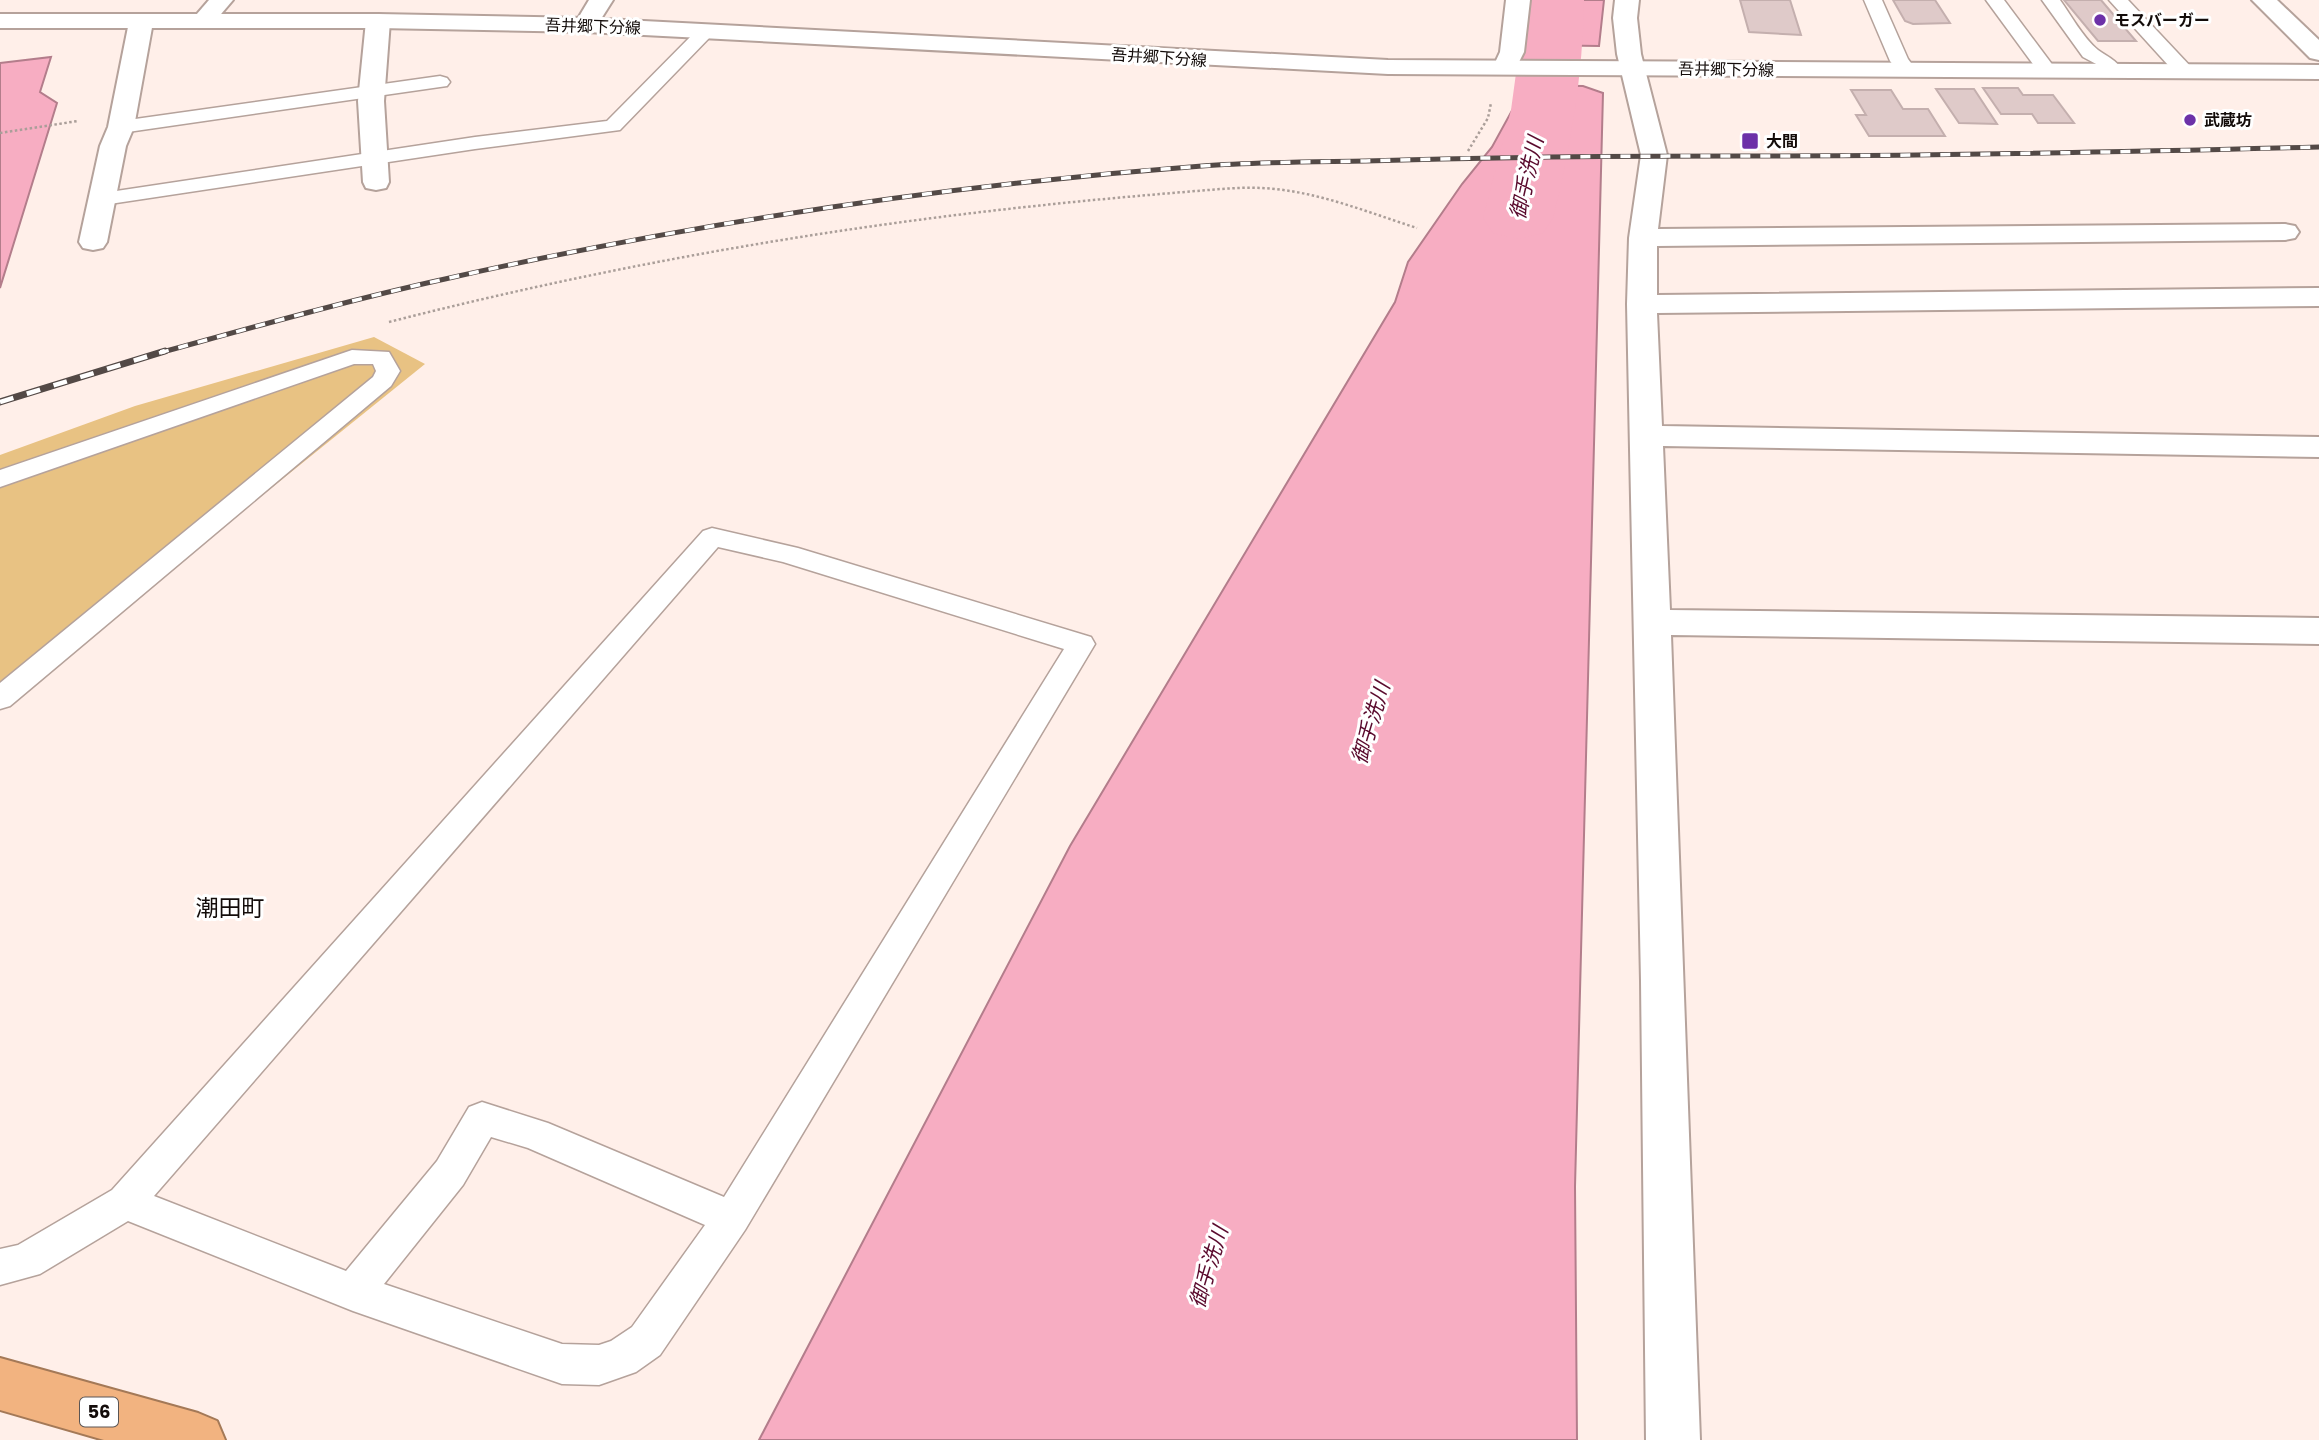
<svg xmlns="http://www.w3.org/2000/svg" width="2319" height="1440" font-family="Poppins,'Noto Sans JP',sans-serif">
  <rect width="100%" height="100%" fill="#ffefe9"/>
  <polygon fill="#e8c283" points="374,337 425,364 0,707 0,455 135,406"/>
  <g fill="#f7adc2" stroke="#b37d8b" stroke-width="2">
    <polygon points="1538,0 1604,0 1599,46 1531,45"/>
    <polygon points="51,57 40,92 57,103 0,288 0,63"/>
    <polygon points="1526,85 1583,86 1603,93 1575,1187 1577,1440 759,1440 1070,846 1395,302 1408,262 1462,184 1492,147"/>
  </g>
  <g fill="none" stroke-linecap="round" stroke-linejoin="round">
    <path fill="#f7adc2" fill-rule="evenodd" d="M1526,0H1584C1583,74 1571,146 1553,218L1543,233L1518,239L1493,233L1483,218L1511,110Z"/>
  </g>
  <g fill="#dfcac9" stroke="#c4afae" stroke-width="2">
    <polygon points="1740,0 1790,0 1801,35 1749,32"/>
    <polygon points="1893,0 1935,0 1950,23 1913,24 1905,21"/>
    <polygon points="2064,0 2101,0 2136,41 2098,41"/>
    <polygon points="1983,88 2018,88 2023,95 2053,95 2074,123 2038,123 2032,114 2001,114"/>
    <polygon points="1936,89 1974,89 1997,124 1959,123"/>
    <polygon points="1851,90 1891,90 1903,109 1928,109 1945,136 1869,136 1856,115 1866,115"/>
  </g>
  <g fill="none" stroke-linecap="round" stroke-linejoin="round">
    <defs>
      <g id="lane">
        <polygon points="1864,0 1882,0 1908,59 1917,71 1915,75 1901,75 1890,61"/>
        <polygon points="1986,0 2004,0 2057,71 2055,75 2041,75"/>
        <path d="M2042,0H2060C2071,15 2083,38 2098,50C2108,57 2116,60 2123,71L2121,75H2107L2098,65L2083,57Z"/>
        <polygon points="2109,0 2128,0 2192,68 2195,72 2192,76 2178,76"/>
        <polygon points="706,26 712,27 715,31 712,35 620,130 475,149 103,205 96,203 92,199 96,195 103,193 475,137 607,121 700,27"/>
        <polygon points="440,76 447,78 450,82 447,86 121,133 114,131 111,127 114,123 121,121"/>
        <polygon points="352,350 389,352 400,371 391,386 10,706 0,709 0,683 373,377 376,371 373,364 354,364 0,487 0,470"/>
        <path d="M712,528L798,548L1091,637L1095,644L745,1230L660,1355L636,1372L599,1385L562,1384L353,1311L128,1221L40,1274L0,1285V1249L18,1245L112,1190L703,531ZM718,547L783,562L1064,649L724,1197L548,1123L482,1102L469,1107L437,1161L346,1271L154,1196ZM491,1137L528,1148L705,1225L632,1327L611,1341L599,1345L562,1344L384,1284L463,1185Z"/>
      </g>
      <g id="street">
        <polygon points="209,0 233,0 210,27 194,27 190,22"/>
        <polygon points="589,0 613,0 594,30 578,30 574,25"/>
        <polygon points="1506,0 1530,0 1524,52 1514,72 1505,74 1496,72 1493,67 1500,52"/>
        <polygon points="1615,0 1639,0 1637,18 1641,54 1667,155 1658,229 2285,224 2295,226 2299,232 2295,238 2285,240 1657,246 1657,295 2319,288 2319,306 1657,313 1662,426 2319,437 2319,457 1663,446 1670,610 2319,618 2319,644 1671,635 1700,1440 1646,1440 1641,981 1627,304 1629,238 1641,155 1617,54 1613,18"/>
        <polygon points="2252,0 2277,0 2319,40 2319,60 2310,58"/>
        <polygon points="378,14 386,16 390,21 384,101 389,182 386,188 376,190 366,188 363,182 358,101 366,21 370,16"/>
        <polygon points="141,15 149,17 153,22 134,127 126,146 107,242 103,248 93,250 83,248 79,242 100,146 108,127 129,22 133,17"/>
      </g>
      <polygon id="secondary" points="0,14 378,14 586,18 1388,60 2319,65 2319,79 1388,74 586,32 378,28 0,28"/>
      <polygon id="highway" points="0,1358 198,1413 217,1421 225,1440 104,1440 0,1410"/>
    </defs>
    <use href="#lane" stroke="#b5a29b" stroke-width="3"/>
    <use href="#street" stroke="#b5a29b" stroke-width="4"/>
    <use href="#secondary" stroke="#b5a29b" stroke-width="4"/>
    <use href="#highway" stroke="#a47957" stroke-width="4"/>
    <g stroke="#aa9e99" stroke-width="2.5" stroke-dasharray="2.5 2.5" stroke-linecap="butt">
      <polyline points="0,133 78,121"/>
      <polyline points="1468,151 1488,118 1491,103"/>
      <path d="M389,322C608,266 829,227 1054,204C1101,199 1148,195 1196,191C1222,189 1248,186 1275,189C1324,194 1370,213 1417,228"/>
    </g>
    <use href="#lane" fill="#fff" fill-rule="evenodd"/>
    <use href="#street" fill="#fff" fill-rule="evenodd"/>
    <use href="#secondary" fill="#fff" fill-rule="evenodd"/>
    <use href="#highway" fill="#f2b380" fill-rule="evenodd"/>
    <defs>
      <path id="rail-far1" d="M159,353C254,327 349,300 445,279C694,223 947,185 1202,166C1257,162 1312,162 1366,161C1490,157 1615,156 1739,156C1932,156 2126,152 2319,147"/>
      <polyline id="rail" points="0,402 165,351"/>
    </defs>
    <use href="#rail-far1" stroke="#534946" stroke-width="5"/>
    <use href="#rail" stroke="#534946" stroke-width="7"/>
    <use href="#rail-far1" stroke="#fff" stroke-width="3.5" stroke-dasharray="10" stroke-linecap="butt"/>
    <use href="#rail" stroke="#fff" stroke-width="4.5" stroke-dasharray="14" stroke-linecap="butt"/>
  </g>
  <g fill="#6c31a8" stroke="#fff" stroke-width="2.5">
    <circle cx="2100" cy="20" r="7"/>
    <circle cx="2190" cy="120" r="7"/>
    <rect x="1741" y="132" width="18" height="18" rx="3.5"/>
  </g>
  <g text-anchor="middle" stroke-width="6" stroke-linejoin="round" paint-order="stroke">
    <g font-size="16" font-weight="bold" fill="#130c0a" stroke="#fff" text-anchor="start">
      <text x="2114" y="26">モスバーガー</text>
      <text x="2204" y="126">武蔵坊</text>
      <text x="1766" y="147">大間</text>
    </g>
    <g font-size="16" fill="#130c0a" stroke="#fff">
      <text transform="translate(593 26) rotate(2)" y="6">吾井郷下分線</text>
      <text transform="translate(1159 57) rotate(4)" y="6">吾井郷下分線</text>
      <text transform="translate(1726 69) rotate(1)" y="6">吾井郷下分線</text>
    </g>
    <rect fill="#fff" stroke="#5a5554" stroke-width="2" x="80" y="1397.5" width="38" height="29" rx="5"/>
    <g font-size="18" font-weight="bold" fill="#130c0a">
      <text x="99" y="1418">56</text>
    </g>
    <g font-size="21" font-style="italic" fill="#5a0a2d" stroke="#fff">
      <text transform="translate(1527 178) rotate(-77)" y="7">御手洗川</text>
      <text transform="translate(1371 723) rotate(-73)" y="7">御手洗川</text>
      <text transform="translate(1209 1267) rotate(-73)" y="7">御手洗川</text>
    </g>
    <g font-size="23" fill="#130c0a" stroke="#fff">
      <text x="230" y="916">潮田町</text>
    </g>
  </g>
</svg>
